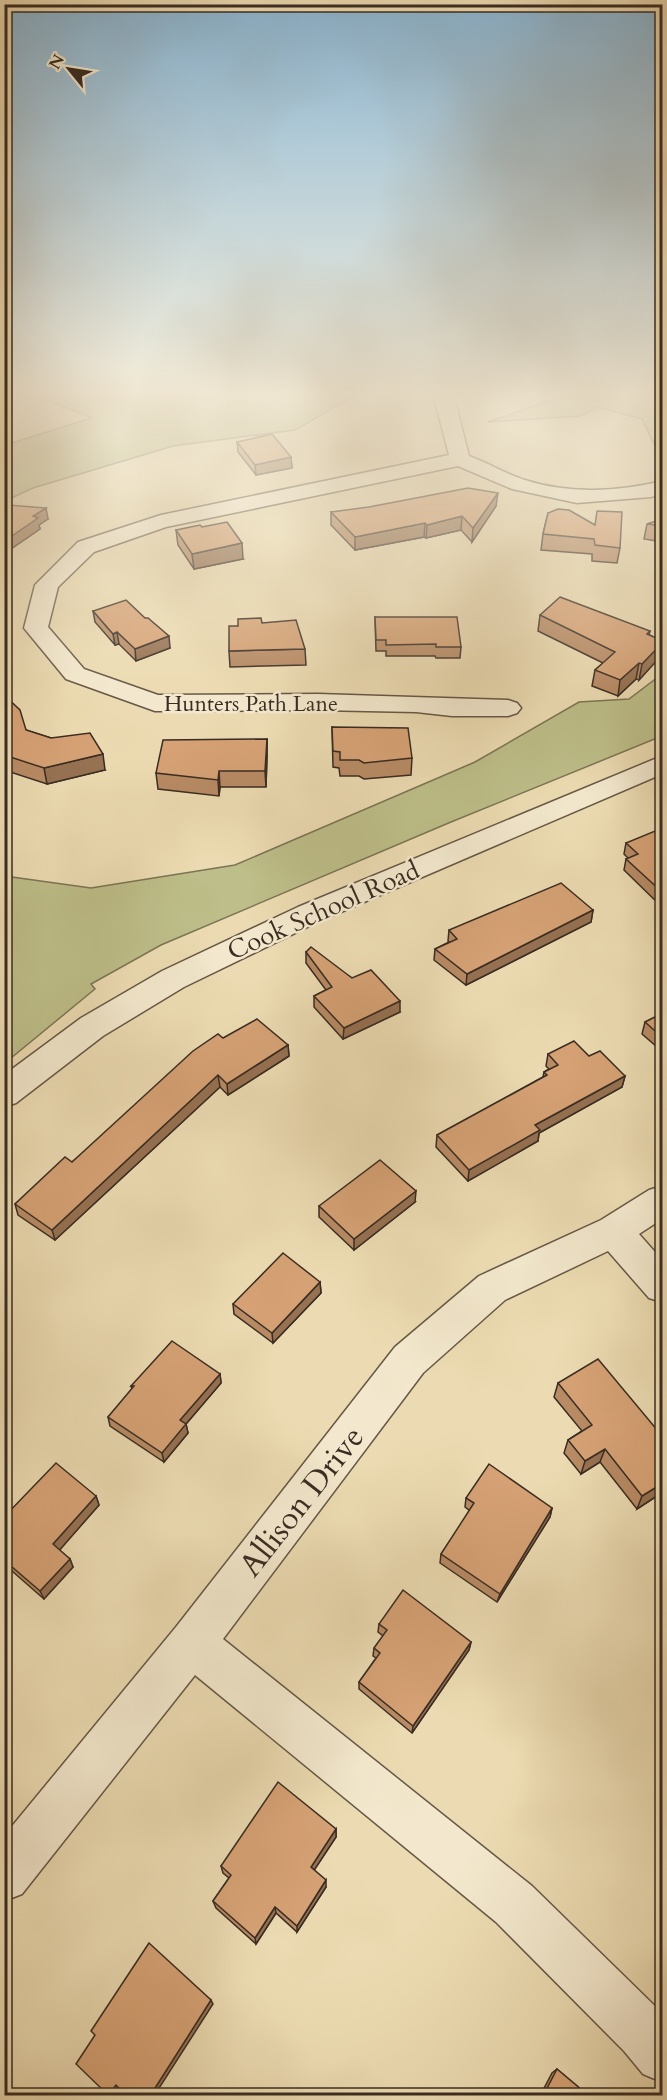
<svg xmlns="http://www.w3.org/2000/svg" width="667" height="2100" font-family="Cardo,serif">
  <rect width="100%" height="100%" fill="#ecdbb2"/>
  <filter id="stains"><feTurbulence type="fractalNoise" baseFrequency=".00333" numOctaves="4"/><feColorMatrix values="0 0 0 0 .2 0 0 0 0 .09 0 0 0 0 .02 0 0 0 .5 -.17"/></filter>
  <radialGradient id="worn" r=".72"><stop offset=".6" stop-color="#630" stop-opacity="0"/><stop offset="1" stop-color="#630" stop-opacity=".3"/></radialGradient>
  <g fill="#bdbe89" stroke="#7b7556" stroke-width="1.5">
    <polygon points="39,397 353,397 295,430 173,446 33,488 5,501 5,445 92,418"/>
    <polygon points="559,397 662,397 662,461 642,419 597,407 580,416 488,422"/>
    <polygon points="662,674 662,736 451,822 161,945 91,984 95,989 5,1063 5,867 12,877 91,888 235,865 475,762 579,702 629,699"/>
  </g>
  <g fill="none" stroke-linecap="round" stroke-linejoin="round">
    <defs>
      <g id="minor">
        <path d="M434,397H454L469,456C488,463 506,474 525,480C568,494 618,492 662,481V494L651,497L577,503L512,489L458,466L166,527L94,552L58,587L48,627L84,669L158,695L318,694L508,700L517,703L521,708L517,713L508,716H452L416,712L318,710L155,711L66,679L24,628L35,585L78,542L161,515L449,455Z"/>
        <polygon points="662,756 662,774 320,921 184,987 103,1036 16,1103 4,1107 4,1075 81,1018 162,971 298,907"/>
        <polygon points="662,1186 662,1219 639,1234 662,1260 662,1302 649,1298 608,1251 505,1300 423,1373 223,1639 532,1886 662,2013 662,2082 643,2074 624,2051 496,1922 195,1675 22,1894 4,1901 4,1836 176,1627 395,1347 479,1276 601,1220 649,1190"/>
      </g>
    </defs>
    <use href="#minor" stroke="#665846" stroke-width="3"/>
    <use href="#minor" fill="#f3e8cd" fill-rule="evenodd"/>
  </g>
  <g fill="#b88b65" stroke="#392c22" stroke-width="1.5">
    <polygon points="237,442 291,457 292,468 256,475 238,452"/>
    <polygon points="496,506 472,542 461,530 426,538 424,537 355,550 331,525 331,512"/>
    <polygon points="4,507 48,519 39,525 40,529 8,551 4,550"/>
    <polygon points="548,513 620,548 617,563 592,561 592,554 541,550 543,534"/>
    <polygon points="663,519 663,542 644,539 647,524"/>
    <polygon points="176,530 243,559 194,569 178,545"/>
    <polygon points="93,611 145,618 170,648 136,661 119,644 115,645 95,622"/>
    <polygon points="540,615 650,631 649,635 663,641 660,657 639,680 636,679 618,696 592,686 595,670 603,663 538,631"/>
    <polygon points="375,617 461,647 460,658 436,658 435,656 386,656 386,651 376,651"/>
    <polygon points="305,649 306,665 230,667 229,651"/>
    <polygon points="4,695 26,730 51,738 105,770 47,784 4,770"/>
    <polygon points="332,727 412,758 411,775 364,779 359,776 340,776 339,768 333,767"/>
    <polygon points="267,739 267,755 266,787 220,787 219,796 158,789 156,773"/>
    <polygon points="663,838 663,902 659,904 624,870 626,859 628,858 624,854 626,843"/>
    <polygon points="593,910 591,922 466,985 434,960 435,949 449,942 448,941 449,930"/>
    <polygon points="306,952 352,978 400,1012 343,1039 314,1007 314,996 326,990 306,963"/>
    <polygon points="663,1013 663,1052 642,1034 645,1022"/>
    <polygon points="223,1038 288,1045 289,1056 228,1095 220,1087 55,1240 18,1215 15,1204 72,1162"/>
    <polygon points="548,1054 589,1056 625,1076 622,1087 539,1133 538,1141 468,1181 436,1147 437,1135 543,1077 544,1072 549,1069 546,1066"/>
    <polygon points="415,1202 354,1250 319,1217 319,1206"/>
    <polygon points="320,1282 321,1293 273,1343 234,1314 233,1304"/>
    <polygon points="220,1374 221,1383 186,1424 188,1433 164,1462 110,1426 108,1417 132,1389 131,1386"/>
    <polygon points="558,1383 663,1437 663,1492 637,1509 600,1462 581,1474 564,1453 568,1440 582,1431 554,1397"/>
    <polygon points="96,1496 99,1505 59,1550 70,1559 73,1567 44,1599 4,1564 4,1517"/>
    <polygon points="466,1498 552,1508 550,1517 497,1602 440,1563 441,1554 470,1511 465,1507"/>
    <polygon points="379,1624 471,1642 469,1650 412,1733 359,1689 359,1682 376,1658 373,1656 374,1648 383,1636 378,1632"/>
    <polygon points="336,1829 336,1837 314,1870 326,1887 297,1932 276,1913 256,1944 216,1908 213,1901 229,1878 223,1873 221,1866"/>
    <polygon points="557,2069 589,2096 540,2096 552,2073"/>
  </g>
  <g fill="#967152" stroke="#392c22" stroke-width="1.5">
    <polygon points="291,457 292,468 256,475 255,465"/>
    <polygon points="498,493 496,506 472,542 473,528"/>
    <polygon points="46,508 48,519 39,525 40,529 8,551 6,540 33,516"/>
    <polygon points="462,516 461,530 426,538 427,525"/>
    <polygon points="425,523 424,537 355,550 355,537"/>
    <polygon points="242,543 243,559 194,569 192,554"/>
    <polygon points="117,632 119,644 115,645 113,634"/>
    <polygon points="169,636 170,648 136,661 135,649"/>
    <polygon points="663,642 660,657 639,680 642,664"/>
    <polygon points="639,663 636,679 618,696 620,680"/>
    <polygon points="267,739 267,755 266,787 265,771"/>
    <polygon points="103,754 105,770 47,784 44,768"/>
    <polygon points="219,771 220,787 219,796 218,780"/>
    <polygon points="662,892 663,902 659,904"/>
    <polygon points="593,910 591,922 466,985 467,974"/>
    <polygon points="400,1001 400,1012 343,1039 344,1028"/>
    <polygon points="288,1045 289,1056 228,1095 227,1084"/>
    <polygon points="218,1075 220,1087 55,1240 52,1230"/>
    <polygon points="625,1076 622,1087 539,1133 538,1141 468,1181 469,1170 535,1125"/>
    <polygon points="416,1191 415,1202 354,1250 354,1239"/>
    <polygon points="320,1282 321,1293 273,1343 272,1333"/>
    <polygon points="220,1374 221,1383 186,1424 188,1433 164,1462 162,1453 180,1420"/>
    <polygon points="605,1449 600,1462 581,1474 585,1461"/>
    <polygon points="663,1483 663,1492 637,1509 642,1496"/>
    <polygon points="96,1496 99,1505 57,1553 53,1544"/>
    <polygon points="552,1508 550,1517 497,1602 500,1594"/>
    <polygon points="70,1559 73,1567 44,1599 40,1591"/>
    <polygon points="471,1642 469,1650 412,1733 413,1726"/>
    <polygon points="336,1829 336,1837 311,1875 311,1867"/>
    <polygon points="326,1880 326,1887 297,1932 297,1926"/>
    <polygon points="275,1907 276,1913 256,1944 255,1938"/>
    <polygon points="211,2000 213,2004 154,2096 150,2096"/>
    <polygon points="116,2085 119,2087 113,2096 108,2095"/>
  </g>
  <g fill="#d6a275" stroke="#392c22" stroke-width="1.5">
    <polygon points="272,434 291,457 255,465 237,442"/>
    <polygon points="468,488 498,493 473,528 462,516 427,525 425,523 355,537 331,512 369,507"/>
    <polygon points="8,505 46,508 33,516 38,518 6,540 4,540 4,507"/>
    <polygon points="558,509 569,510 595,525 597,511 622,512 620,548 595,545 594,539 543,534 548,513"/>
    <polygon points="663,519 663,526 647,524"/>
    <polygon points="227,522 242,543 192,554 176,530 200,525 202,527"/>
    <polygon points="560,597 650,631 647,634 663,641 663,642 642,664 639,663 620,680 595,670 615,652 540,615"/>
    <polygon points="126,600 145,618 148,618 169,636 135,649 117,632 113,634 93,611"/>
    <polygon points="375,617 457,617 461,647 436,647 436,644 386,645 386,640 376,640"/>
    <polygon points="261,618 262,623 296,620 305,649 229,651 229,626 238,626 238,619"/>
    <polygon points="4,695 20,710 26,730 51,738 90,733 103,754 44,768 4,755"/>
    <polygon points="332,727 408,728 412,758 364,763 359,760 340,760 340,752 333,751"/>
    <polygon points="267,739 265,771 219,771 218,780 156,773 163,740"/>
    <polygon points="655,831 663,838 662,892 626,859 638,854 626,843"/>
    <polygon points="561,883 593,910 467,974 435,949 457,939 449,930"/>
    <polygon points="311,947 352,978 371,970 400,1001 344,1028 314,996 332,987 306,952"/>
    <polygon points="663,1013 663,1038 645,1022"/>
    <polygon points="257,1019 288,1045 227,1084 218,1075 52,1230 15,1204 65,1157 72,1162 193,1051 218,1034 223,1038"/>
    <polygon points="574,1041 589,1056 600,1051 625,1076 535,1125 540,1130 469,1170 437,1135 547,1075 544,1072 558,1065 548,1054"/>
    <polygon points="380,1160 416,1191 354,1239 319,1206"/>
    <polygon points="283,1253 320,1282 272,1333 233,1304"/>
    <polygon points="172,1341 220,1374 180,1420 186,1424 162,1453 108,1417 134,1386 131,1386"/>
    <polygon points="598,1359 663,1437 663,1483 642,1496 605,1449 585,1461 568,1440 592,1425 558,1383"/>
    <polygon points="56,1463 96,1496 53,1544 70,1559 40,1591 4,1560 4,1517"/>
    <polygon points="489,1464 552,1508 500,1594 441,1554 474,1503 466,1498"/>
    <polygon points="403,1590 471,1642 413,1726 359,1682 380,1653 374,1648 387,1630 379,1624"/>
    <polygon points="278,1782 336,1829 311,1867 326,1880 297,1926 275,1907 255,1938 213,1901 231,1875 221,1866"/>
    <polygon points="149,1943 211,2000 150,2096 127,2096 116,2085 108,2095 76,2064 95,2035 91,2031"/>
    <polygon points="557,2069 589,2096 543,2096"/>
  </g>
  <linearGradient id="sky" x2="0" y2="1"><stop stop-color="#8ab6d4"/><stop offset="0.57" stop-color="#f6efdc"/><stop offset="1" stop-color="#f6efdc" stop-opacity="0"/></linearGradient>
  <rect width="667" height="691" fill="url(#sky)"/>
  <g text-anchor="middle" stroke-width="5" stroke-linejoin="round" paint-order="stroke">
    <g font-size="22" fill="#392c22" stroke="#f3e8cd">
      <text x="251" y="711">Hunters Path Lane</text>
    </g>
    <g font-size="26" fill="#392c22" stroke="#f3e8cd">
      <text transform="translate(323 910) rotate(-24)" y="9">Cook School Road</text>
    </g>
    <g font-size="32" fill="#392c22" stroke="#f3e8cd">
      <text transform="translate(301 1501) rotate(-52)" y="11">Allison Drive</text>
    </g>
  </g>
  <rect width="667" height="2100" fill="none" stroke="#ecdbb2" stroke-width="24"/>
  <rect x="6" y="6" width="655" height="2088" fill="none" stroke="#392c22" stroke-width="3"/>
  <rect x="12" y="12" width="643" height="2076" fill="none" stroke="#392c22" stroke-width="1.5"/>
  <g transform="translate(69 69) rotate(300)" stroke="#f3e8cd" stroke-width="4.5" paint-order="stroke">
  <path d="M0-4.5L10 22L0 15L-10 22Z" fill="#392c22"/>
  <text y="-9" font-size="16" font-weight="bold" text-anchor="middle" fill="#392c22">N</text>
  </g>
  <rect width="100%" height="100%" filter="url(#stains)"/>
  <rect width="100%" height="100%" fill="url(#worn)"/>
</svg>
